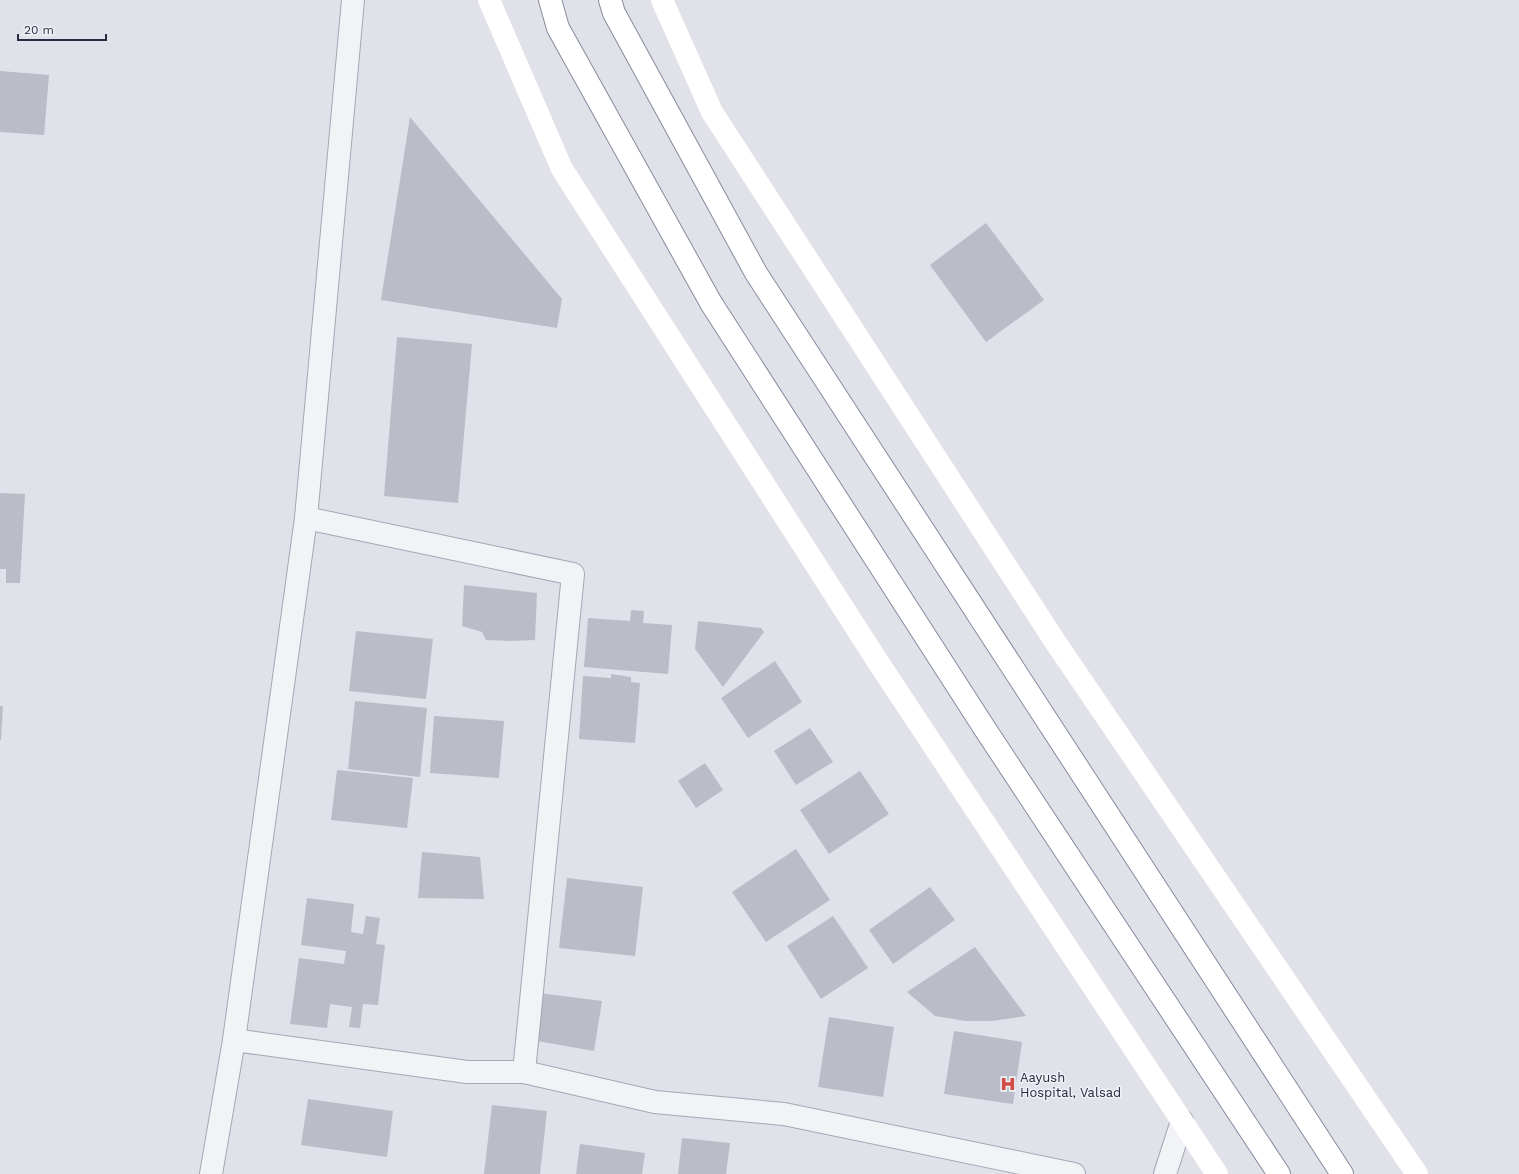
<svg xmlns="http://www.w3.org/2000/svg" width="1519" height="1174" font-family="'Work Sans',sans-serif">
  <rect width="100%" height="100%" fill="#e0e1e9"/>
  <g fill="#babcc8">
    <polygon points="0,71 49,75 44,135 0,132"/>
    <polygon points="410,117 562,299 557,328 381,300"/>
    <polygon points="986,223 1044,300 986,342 930,265"/>
    <polygon points="397,337 472,344 458,503 384,496"/>
    <polygon points="0,493 25,494 20,583 6,583 6,569 0,569"/>
    <polygon points="464,585 537,593 535,640 510,641 486,640 482,632 462,626"/>
    <polygon points="631,610 644,611 643,623 672,625 668,674 584,667 588,618 630,621"/>
    <polygon points="698,621 761,628 764,632 723,687 695,649"/>
    <polygon points="356,631 433,639 426,699 349,691"/>
    <polygon points="775,661 802,702 748,738 721,698"/>
    <polygon points="611,674 631,677 631,682 640,683 635,743 579,739 583,676 611,678"/>
    <polygon points="355,701 427,708 420,777 348,769"/>
    <polygon points="0,706 3,706 1,740 0,740"/>
    <polygon points="434,716 504,721 499,778 430,773"/>
    <polygon points="810,728 833,762 796,785 774,751"/>
    <polygon points="705,763 723,790 696,808 678,781"/>
    <polygon points="337,770 413,778 407,828 331,820"/>
    <polygon points="860,771 889,814 829,854 800,810"/>
    <polygon points="796,849 830,900 766,942 732,892"/>
    <polygon points="422,852 480,857 484,899 418,898"/>
    <polygon points="567,878 643,887 635,956 559,948"/>
    <polygon points="930,887 955,920 893,964 869,930"/>
    <polygon points="307,898 354,904 351,932 363,934 366,916 380,918 376,944 385,945 378,1005 363,1004 360,1028 349,1027 352,1007 330,1004 327,1028 290,1024 299,958 344,964 346,951 301,945"/>
    <polygon points="833,916 868,968 821,999 787,946"/>
    <polygon points="975,947 1026,1016 992,1021 966,1021 935,1016 907,992"/>
    <polygon points="539,993 602,1001 594,1051 537,1041"/>
    <polygon points="829,1017 894,1027 883,1097 818,1087"/>
    <polygon points="954,1031 1022,1042 1013,1104 944,1094"/>
    <polygon points="308,1099 393,1111 387,1157 301,1145"/>
    <polygon points="492,1105 547,1111 540,1174 484,1174"/>
    <polygon points="682,1138 730,1143 726,1174 678,1174"/>
    <polygon points="580,1144 645,1153 642,1174 576,1174"/>
  </g>
  <g fill="none" stroke-linecap="round" stroke-linejoin="round">
    <defs>
      <g id="street">
        <polyline points="234,1040 467,1072 524,1072 573,574 306,518"/>
        <polyline points="524,1072 655,1102 784,1114 1074,1174"/>
        <polyline points="211,1174 234,1040 306,518 353,0"/>
        <polyline points="1165,1174 1182,1121"/>
      </g>
      <g id="highway">
        <polyline points="550,0 558,28 711,303 985,729 1279,1174"/>
        <polyline points="610,0 614,13 756,273 1342,1174"/>
      </g>
    </defs>
    <use href="#street" stroke="#a5a7b3" stroke-width="24"/>
    <use href="#highway" stroke="#878b9f" stroke-width="24"/>
    <use href="#street" stroke="#f2f3f7" stroke-width="22"/>
    <g stroke="#fff" stroke-width="22">
      <polyline points="489,0 562,169 878,662 1217,1174"/>
      <polyline points="662,0 712,112 1054,640 1417,1174"/>
    </g>
    <use href="#highway" stroke="#fff" stroke-width="22"/>
  </g>
  <defs>
    <symbol id="hospital-bare" viewBox="-9 -9 18 18"><path d="M-5-5h3v3.5h4V-5h3V5h-3V1.5h-4V5h-3Z" fill="#ce4c44" stroke="#eff1f6" stroke-width="2.5" paint-order="stroke"/></symbol>
  </defs>
  <g fill-rule="evenodd">
    <use href="#hospital-bare" x="997" y="1073" width="22" height="22"/>
  </g>
  <g text-anchor="middle" stroke-width="3" stroke-linejoin="round" paint-order="stroke">
    <g font-size="13" fill="#282c40" stroke="#eff1f6" text-anchor="start">
      <text x="1020" y="1082">Aayush<tspan x="1020" dy="15">Hospital, Valsad</tspan></text>
    </g>
  </g>
  <path d="M18 34v6h88v-6" fill="none" stroke="#282c40" stroke-width="2"/>
  <text x="24" y="34" font-size="12" fill="#282c40" stroke="#eff1f6" stroke-width="3" paint-order="stroke">20 m</text>
</svg>
